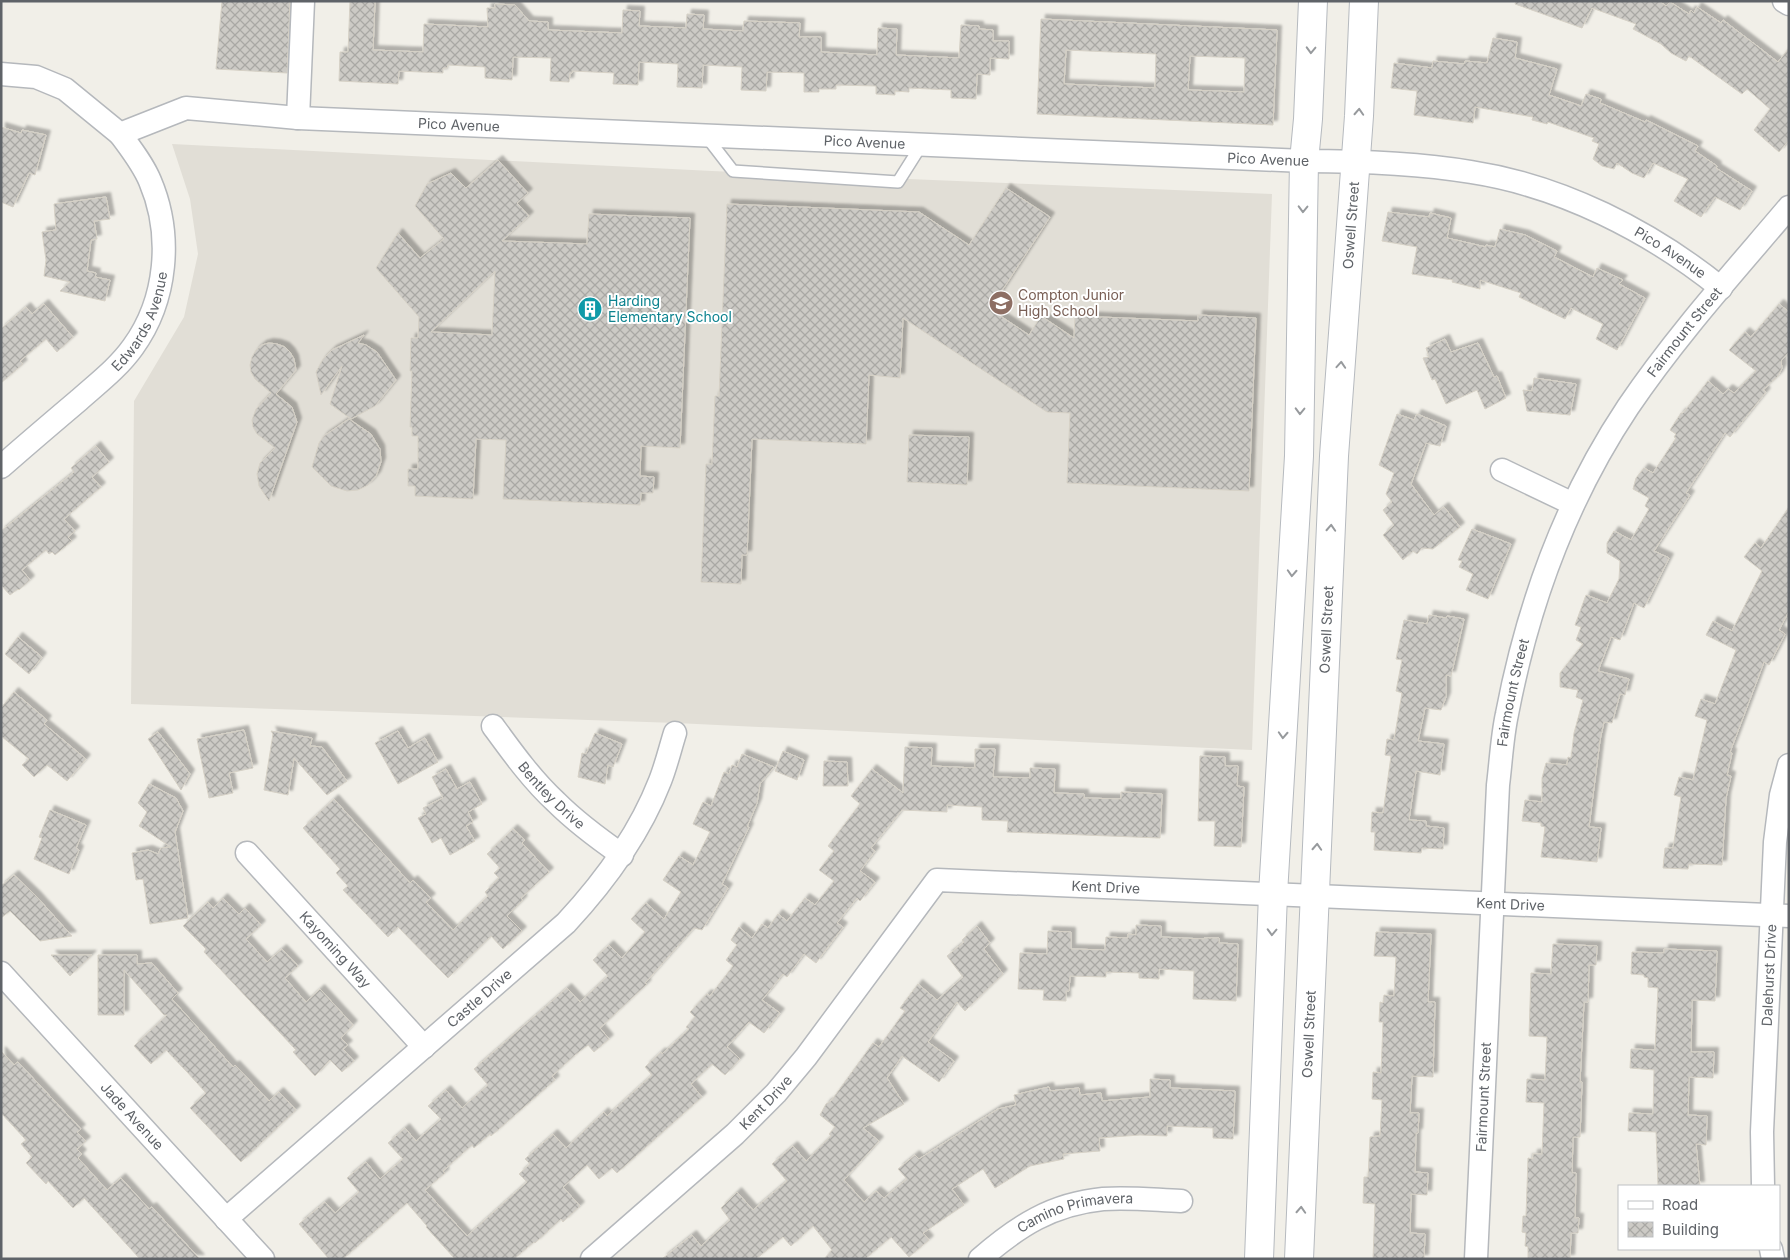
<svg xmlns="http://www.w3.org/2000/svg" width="1790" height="1260" font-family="Inter,sans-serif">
  <defs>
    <pattern id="building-cross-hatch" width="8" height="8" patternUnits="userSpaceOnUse" patternTransform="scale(1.25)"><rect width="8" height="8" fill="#cccac5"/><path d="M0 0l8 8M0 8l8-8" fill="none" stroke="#a9a8a4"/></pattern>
    <filter id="shadow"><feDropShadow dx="4.5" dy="-4.5" stdDeviation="1" flood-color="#0004"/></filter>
  </defs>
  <rect width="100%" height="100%" fill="#f1efe8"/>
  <polygon fill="#e1ded6" points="172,144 712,171 1272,194 1252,750 676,723 131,704 134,401 184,317 198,254 190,199"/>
  <g fill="url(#building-cross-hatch)" stroke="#d6d1c6" fill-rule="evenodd" filter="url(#shadow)">
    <polygon points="222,1 290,1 287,73 216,69"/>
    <polygon points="350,1 375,1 373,50 423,52 424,24 488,27 487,8 495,8 495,4 515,5 529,21 548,22 548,30 622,33 623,10 640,11 639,26 686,28 687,14 704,15 703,29 743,31 744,21 800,23 799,37 821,37 821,52 877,55 878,28 897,29 896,55 959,58 961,25 979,26 979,29 993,30 993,41 1009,41 1009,59 990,58 990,75 977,74 976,99 951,98 951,90 909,88 909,92 895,91 895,95 876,94 876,86 836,85 836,89 819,89 819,92 804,92 804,73 767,72 766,91 741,90 742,67 703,65 702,88 677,87 678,64 639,62 638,85 613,84 614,73 572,71 572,73 570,73 569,82 550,81 551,58 513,57 512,80 485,78 485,67 448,65 447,68 443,68 443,73 399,71 398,84 339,81 340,52 348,52"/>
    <polygon points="1516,1 1659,1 1666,6 1670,2 1689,14 1691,10 1694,13 1697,7 1721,23 1723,20 1778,62 1789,48 1789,140 1779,152 1754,130 1770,109 1747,89 1742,94 1689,56 1686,61 1671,53 1661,44 1633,29 1636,24 1592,8 1582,28 1515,4"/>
    <path d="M1041,19L1277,30L1273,125L1037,114ZM1066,50L1156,54L1155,88L1064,84ZM1190,56L1245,58L1244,92L1188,90Z"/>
    <polygon points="1493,38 1517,42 1515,58 1557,69 1549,95 1581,106 1586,94 1601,99 1600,103 1645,122 1646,120 1698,146 1695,151 1717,166 1716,168 1752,191 1740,210 1715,197 1701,217 1674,201 1688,179 1653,163 1644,178 1632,173 1617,163 1614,169 1602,166 1593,159 1599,144 1592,141 1594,138 1548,122 1547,124 1532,120 1533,117 1475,107 1473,123 1414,115 1417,91 1391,88 1394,63 1432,68 1433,61 1464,64 1465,61 1487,63"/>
    <polygon points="1,127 21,133 22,130 46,135 35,175 29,173 13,207 1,202"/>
    <path d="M498,160L528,193L517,203L529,216L502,241L587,244L589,214L690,218L680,448L641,446L640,476L654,477L653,493H641L640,505L503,499L506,440L476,439L473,499L415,496V486H408V469H418V436H412V427H410L412,371H410L411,338H418L419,317L376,268L398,233L420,258L444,239L415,206L427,184L451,173L466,188ZM495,271L492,335L431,332Z"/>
    <polygon points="1006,188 1050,217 990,309 1029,335 1041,316 1074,338 1075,316 1198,321 1198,315 1256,318 1249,491 1067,483 1070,413 1047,412 903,318 900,378 869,375 866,444 752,439 747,555 742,555 741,584 701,582 706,464 712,464 715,396 719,396 727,204 919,212 969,245"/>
    <polygon points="106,197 110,219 94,221 97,239 91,240 87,271 96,273 95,277 110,280 105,301 60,291 70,282 44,276 46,260 42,232 56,230 54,204"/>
    <polygon points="1388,212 1429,217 1430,213 1451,218 1447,238 1486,247 1486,245 1495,247 1500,229 1525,235 1557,251 1554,257 1593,277 1597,268 1623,280 1619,284 1645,298 1617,350 1596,339 1603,324 1571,308 1565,319 1519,297 1521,293 1480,280 1480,289 1452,282 1453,280 1412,274 1417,247 1382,241"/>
    <polygon points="44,304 73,337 57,352 46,339 20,361 23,364 1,383 1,329 26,307 32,314"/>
    <polygon points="1779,304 1789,312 1789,352 1781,361 1782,368 1778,376 1763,390 1766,392 1730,437 1725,433 1686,493 1690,495 1654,551 1669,558 1644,608 1634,603 1620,640 1611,637 1598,671 1629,679 1625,695 1620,694 1612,723 1604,722 1600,740 1589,827 1601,828 1597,862 1541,857 1545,827 1541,826 1541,823 1522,821 1525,800 1542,802 1542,778 1546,763 1567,765 1568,757 1571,758 1574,733 1583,700 1576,697 1578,690 1560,687 1560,673 1583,644 1576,640 1581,627 1575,625 1586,595 1607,603 1619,579 1620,561 1607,553 1607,543 1614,531 1631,540 1649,509 1645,506 1649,498 1633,489 1636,478 1644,468 1653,473 1676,438 1674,437 1676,434 1670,430 1681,413 1683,413 1708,381 1723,394 1728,389 1734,393 1756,371 1729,350 1745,332 1751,337"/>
    <polygon points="364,335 358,343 366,345 377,352 396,380 375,406 351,419 330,404 342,366 321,395 316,372 323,359 332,350"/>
    <polygon points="1445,339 1451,352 1478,343 1494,377 1497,376 1506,398 1485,409 1477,390 1446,404 1435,379 1432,380 1423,358 1429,357 1426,348"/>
    <polygon points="269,343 277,344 285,347 290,352 294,359 296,370 276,394 292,407 297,422 269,501 259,486 257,474 260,463 275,448 257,434 253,427 252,420 256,409 271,393 255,379 251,372 250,365 252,357 256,350 262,345"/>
    <polygon points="1534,378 1576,384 1570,415 1527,411 1523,390 1532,391"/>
    <polygon points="1397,414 1414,420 1417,414 1446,426 1440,446 1426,443 1411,484 1434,515 1444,507 1460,527 1433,549 1422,548 1417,554 1413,551 1403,560 1383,535 1394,525 1383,510 1392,502 1386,494 1394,473 1379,465"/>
    <polygon points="349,419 371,434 380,449 381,462 376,476 368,485 358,490 347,491 331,486 312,467 319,443 324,436"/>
    <polygon points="909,435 969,437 967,485 907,482"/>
    <polygon points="96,446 109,462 92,477 101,487 64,519 75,531 68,537 72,541 55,555 52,552 49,554 46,550 22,570 30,580 19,590 18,589 10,595 1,585 1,531 74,472 71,468"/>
    <polygon points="1789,507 1789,611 1779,630 1785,634 1769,665 1764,662 1730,752 1732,753 1727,775 1731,776 1726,798 1722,865 1689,864 1688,869 1663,868 1665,848 1673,848 1681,797 1674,795 1679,777 1693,780 1707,720 1695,716 1701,699 1715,704 1736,650 1706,635 1713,621 1732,631 1762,571 1744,557 1755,543 1761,548"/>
    <polygon points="1472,529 1511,544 1488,599 1466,590 1473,574 1459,567 1462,561 1458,560"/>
    <polygon points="1429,615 1446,618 1447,616 1464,619 1451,676 1446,675 1446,697 1441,710 1425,708 1418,741 1444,744 1440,775 1416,771 1409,820 1426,821 1426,826 1444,828 1443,849 1422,848 1421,853 1374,850 1375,832 1371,832 1372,812 1383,813 1391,756 1385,755 1387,739 1394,740 1402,693 1396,691 1402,660 1396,659 1404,620 1427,624"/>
    <polygon points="18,637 42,657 29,674 5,654"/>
    <polygon points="14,692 47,720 44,724 86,759 67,781 47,765 34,777 22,765 29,759 1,736 1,708"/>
    <polygon points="244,730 253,768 229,773 233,793 209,798 197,739"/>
    <polygon points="271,731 312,738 310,746 322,747 347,781 327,795 294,758 288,795 264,790 273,734"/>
    <polygon points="398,731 408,748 425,738 438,762 398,784 375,743"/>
    <polygon points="158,732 190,774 181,790 148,739"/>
    <polygon points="595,733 622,744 613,767 608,765 605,784 578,777 582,753 586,754"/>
    <polygon points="905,747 932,748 931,766 975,768 975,749 995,749 993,777 1030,778 1030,768 1055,769 1054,793 1084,794 1084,798 1121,799 1121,792 1162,794 1160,838 1007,832 1008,821 982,820 982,807 947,805 947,812 902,810 871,848 875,851 860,871 875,882 860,901 857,898 837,923 843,927 816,963 804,954 787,977 783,974 762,1000 780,1013 764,1033 749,1022 727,1047 740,1059 725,1075 712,1064 691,1084 702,1097 617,1173 612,1168 599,1179 587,1165 563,1187 580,1206 563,1222 561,1219 535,1243 534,1242 514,1259 455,1259 426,1227 427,1226 407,1203 343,1259 329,1259 299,1224 325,1202 335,1213 359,1192 347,1178 366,1162 380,1179 403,1159 388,1143 405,1128 416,1141 441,1119 428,1106 446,1090 462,1108 488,1085 474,1069 567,988 580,1002 608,976 593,960 609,945 622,958 645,932 631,919 646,903 664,919 681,892 663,880 679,856 693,865 710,832 693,824 703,802 711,806 724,772 729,774 732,765 737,767 742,754 774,767 760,784 757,803 747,827 749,827 722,884 728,888 702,930 694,928 645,983 647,984 600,1028 609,1039 594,1052 588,1045 575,1055 552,1076 555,1080 491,1136 490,1134 474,1148 472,1145 443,1171 445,1173 425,1190 467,1236 527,1182 519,1174 530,1164 525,1159 553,1134 566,1148 604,1112 607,1116 652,1075 645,1067 661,1052 662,1054 689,1029 686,1027 695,1017 690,1012 707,994 710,996 733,966 726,960 737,945 731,940 739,927 752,938 762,924 768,928 778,914 787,921 805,898 815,905 834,881 819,870 834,851 828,846 860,804 851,796 872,769 903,793"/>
    <polygon points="783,751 804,760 797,780 775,771"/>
    <polygon points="1200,756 1225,757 1225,766 1238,766 1237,786 1244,787 1241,847 1214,846 1215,821 1198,821"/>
    <polygon points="824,761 847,762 848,786 823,786"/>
    <polygon points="446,769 457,789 470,782 482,804 468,812 473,822 466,826 475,841 450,855 441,838 432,843 418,818 426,814 423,808 443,798 432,777"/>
    <polygon points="149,784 176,798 183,811 175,832 188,918 150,924 143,879 136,880 132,853 148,850 158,854 161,848 171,847 139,826 147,812 138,803"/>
    <polygon points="334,799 410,883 413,880 431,898 426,902 453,930 488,896 485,892 499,878 494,873 500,868 487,854 513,829 525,840 522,843 549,872 521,898 523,900 507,916 522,931 503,949 491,936 448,978 398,927 388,937 343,890 348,886 336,873 340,869 303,828"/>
    <polygon points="50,810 86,825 76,848 79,850 69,874 34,859 42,838 39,837"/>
    <polygon points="14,875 36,896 72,936 40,941 10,911 1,918 1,886"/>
    <polygon points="223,898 239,914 245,908 261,925 246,939 267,962 282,949 298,966 285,978 306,1002 320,989 353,1025 341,1038 348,1045 343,1049 354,1061 342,1072 330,1060 315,1076 293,1052 296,1050 204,952 206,949 183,926 208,902 213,908"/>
    <polygon points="1136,925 1161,926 1161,937 1204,939 1204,938 1219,938 1219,943 1238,944 1236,1001 1193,999 1194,971 1159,969 1159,979 1139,978 1139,973 1106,972 1106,977 1070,976 1069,991 1066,991 1066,1001 1043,1000 1044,990 1018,989 1020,953 1047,954 1048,931 1071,932 1071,949 1105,950 1106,937 1128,938 1128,934 1136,935"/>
    <polygon points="977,926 990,943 984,949 1003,974 965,1011 957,1002 928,1042 954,1061 939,1082 902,1056 887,1078 904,1104 863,1128 879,1141 844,1180 864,1202 876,1191 884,1198 907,1179 898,1169 915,1155 919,1159 998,1109 1016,1105 1014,1095 1049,1087 1050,1091 1079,1088 1080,1095 1101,1093 1102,1101 1150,1097 1150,1079 1170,1080 1170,1088 1235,1091 1233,1139 1213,1138 1213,1128 1167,1126 1167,1136 1140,1135 1099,1138 1100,1151 1063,1154 1064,1159 1030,1166 995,1188 983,1169 952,1189 964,1205 923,1233 929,1240 909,1257 891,1237 865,1259 824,1259 832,1250 813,1226 791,1246 783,1237 756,1259 662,1259 692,1235 701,1246 730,1220 721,1208 737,1192 753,1210 787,1181 772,1164 793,1146 806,1161 831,1136 829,1134 835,1127 820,1115 826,1104 831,1101 873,1043 879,1047 905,1011 900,1008 918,984 937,1000 963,977 947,956 964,942 962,940"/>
    <polygon points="1376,932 1431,934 1428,1002 1435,1002 1433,1077 1412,1076 1410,1113 1419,1113 1418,1133 1416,1133 1415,1172 1428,1173 1427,1195 1411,1194 1410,1233 1425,1234 1424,1259 1373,1259 1375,1204 1363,1203 1364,1177 1368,1177 1370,1137 1380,1136 1382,1100 1372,1099 1373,1072 1381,1073 1383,1022 1379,1022 1380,1002 1383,1003 1384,995 1394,996 1396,957 1374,956"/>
    <polygon points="1553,944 1597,946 1596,965 1589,965 1588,1002 1584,1002 1580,1082 1582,1082 1580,1137 1573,1137 1572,1173 1576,1173 1575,1218 1579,1218 1578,1233 1571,1233 1570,1259 1528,1259 1528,1247 1525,1246 1526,1233 1522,1232 1523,1216 1526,1216 1528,1158 1533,1159 1533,1154 1542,1154 1544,1103 1526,1102 1527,1079 1545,1080 1547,1037 1529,1036 1531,973 1551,974"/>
    <polygon points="1664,949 1717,951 1715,1001 1692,1000 1691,1052 1714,1052 1713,1078 1689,1077 1688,1115 1707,1116 1706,1145 1696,1144 1700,1186 1658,1186 1656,1132 1628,1131 1629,1113 1653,1114 1654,1070 1630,1068 1631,1049 1655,1050 1658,988 1648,987 1648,978 1644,977 1644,975 1631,974 1632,952 1664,953"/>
    <polygon points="51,955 92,955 70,976"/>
    <polygon points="98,955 137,955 137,964 152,963 178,993 172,999 233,1067 235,1065 269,1101 279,1092 296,1110 241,1162 190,1108 206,1093 187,1072 166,1050 151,1064 134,1046 167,1015 164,1015 124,970 124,1015 98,1015"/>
    <polygon points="1,1051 14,1065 18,1062 81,1129 77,1132 86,1141 77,1149 82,1154 78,1158 107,1190 121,1178 149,1209 152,1207 200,1259 140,1259 84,1198 73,1208 48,1181 46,1184 26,1163 32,1157 21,1144 26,1140 1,1113"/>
  </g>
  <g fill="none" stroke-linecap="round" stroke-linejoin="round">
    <defs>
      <polyline id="lane" points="706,136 733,171 898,182 922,144"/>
      <g id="street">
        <polyline points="1784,1 1789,4"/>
        <path id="s1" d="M1,74L36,77L65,89L120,134L186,108L298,118L1304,161C1360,161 1416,163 1471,172C1562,186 1650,231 1721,288"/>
        <polyline points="298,118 303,1"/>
        <path id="s2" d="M1,467C27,444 53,422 79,400C98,383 118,368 133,347C167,300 173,235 150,181C143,164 131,149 120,134"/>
        <polyline points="1502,470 1573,504"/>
        <path id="s3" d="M493,726C512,752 532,780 556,802C576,822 599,839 622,855"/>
        <path id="s4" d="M247,853L424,1047"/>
        <path id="s5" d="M1,973L263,1259"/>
        <path id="s6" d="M1763,1186L1762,1132L1775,842L1781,795L1789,765"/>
        <path id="s7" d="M226,1219L566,923C605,881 639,835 660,781C666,766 670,749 675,733"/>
        <polyline points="1771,1249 1773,1259"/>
        <path id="s8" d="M592,1259L735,1134L776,1093L806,1057L937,880L1789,916"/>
        <path id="s9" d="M980,1259C1018,1226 1052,1204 1103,1199C1129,1197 1155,1200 1181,1201"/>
        <path id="s10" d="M1476,1259L1498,785C1501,761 1502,737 1507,714C1528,604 1566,500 1628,407C1676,336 1734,272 1789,207"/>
      </g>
      <g id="secondary">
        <polyline points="1259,1259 1273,894 1299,456 1304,161 1308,119 1313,1"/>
        <path id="s11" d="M1299,1259L1334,456L1359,116L1364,1"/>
      </g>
    </defs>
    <use href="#lane" stroke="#b5b8bc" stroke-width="14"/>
    <use href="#street" stroke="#b5b8bc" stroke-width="25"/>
    <use href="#secondary" stroke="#b6babf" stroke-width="30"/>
    <use href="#lane" stroke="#fff" stroke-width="11"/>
    <use href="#street" stroke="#fff" stroke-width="22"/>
    <use href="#secondary" stroke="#fff" stroke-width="28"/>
  </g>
  <defs><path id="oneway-chevron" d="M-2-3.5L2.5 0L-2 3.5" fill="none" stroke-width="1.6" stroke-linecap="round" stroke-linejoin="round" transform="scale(1.25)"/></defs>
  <g stroke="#979a9d">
    <use href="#oneway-chevron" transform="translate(1311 50) rotate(92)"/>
    <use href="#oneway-chevron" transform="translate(1359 112) rotate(-87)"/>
    <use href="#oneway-chevron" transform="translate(1303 209) rotate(91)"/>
    <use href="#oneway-chevron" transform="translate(1341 365) rotate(-86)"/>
    <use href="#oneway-chevron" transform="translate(1300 411) rotate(91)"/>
    <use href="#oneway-chevron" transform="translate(1331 528) rotate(-87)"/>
    <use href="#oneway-chevron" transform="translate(1292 573) rotate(93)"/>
    <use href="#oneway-chevron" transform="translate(1283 735) rotate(93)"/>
    <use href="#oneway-chevron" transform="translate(1317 847) rotate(-87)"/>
    <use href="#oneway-chevron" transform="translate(1272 932) rotate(92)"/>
    <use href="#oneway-chevron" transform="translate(1301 1210) rotate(-87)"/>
  </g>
  <defs>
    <symbol id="school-disc" viewBox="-11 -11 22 22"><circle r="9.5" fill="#8d6e63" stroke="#fff"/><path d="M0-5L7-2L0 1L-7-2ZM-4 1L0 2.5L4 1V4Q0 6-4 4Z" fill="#fff"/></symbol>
    <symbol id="building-disc" viewBox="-11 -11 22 22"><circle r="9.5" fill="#0f9aa8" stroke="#fff"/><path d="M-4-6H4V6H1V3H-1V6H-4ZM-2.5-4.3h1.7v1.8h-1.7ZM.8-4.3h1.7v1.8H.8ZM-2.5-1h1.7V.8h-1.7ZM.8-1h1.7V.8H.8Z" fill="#fff"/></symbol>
  </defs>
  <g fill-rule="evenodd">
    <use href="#school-disc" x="987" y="289" width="28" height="28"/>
    <use href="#building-disc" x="576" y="295" width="28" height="28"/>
  </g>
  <g text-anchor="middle" stroke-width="4" stroke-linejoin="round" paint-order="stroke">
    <g font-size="14" fill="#5f6368" stroke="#fff">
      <text dy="5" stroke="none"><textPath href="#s1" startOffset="482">Pico Avenue</textPath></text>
      <text dy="5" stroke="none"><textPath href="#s1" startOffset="888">Pico Avenue</textPath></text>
      <text dy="5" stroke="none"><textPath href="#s1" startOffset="1292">Pico Avenue</textPath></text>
      <text dy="5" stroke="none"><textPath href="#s11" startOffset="1035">Oswell Street</textPath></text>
      <text dy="5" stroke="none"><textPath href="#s1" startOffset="1712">Pico Avenue</textPath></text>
      <text dy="5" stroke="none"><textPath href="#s2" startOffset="205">Edwards Avenue</textPath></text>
      <text dy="5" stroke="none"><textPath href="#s10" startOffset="972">Fairmount Street</textPath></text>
      <text dy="5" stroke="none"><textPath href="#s11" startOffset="630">Oswell Street</textPath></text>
      <text dy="5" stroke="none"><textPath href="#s10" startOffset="568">Fairmount Street</textPath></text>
      <text dy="5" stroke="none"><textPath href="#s3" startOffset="91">Bentley Drive</textPath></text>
      <text dy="5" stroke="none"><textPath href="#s8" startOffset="684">Kent Drive</textPath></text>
      <text dy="5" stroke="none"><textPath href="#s8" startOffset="1089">Kent Drive</textPath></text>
      <text dy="5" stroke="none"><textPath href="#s4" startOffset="131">Kayoming Way</textPath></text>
      <text dy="5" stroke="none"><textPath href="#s6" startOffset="211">Dalehurst Drive</textPath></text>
      <text dy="5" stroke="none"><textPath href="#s7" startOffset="336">Castle Drive</textPath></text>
      <text dy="5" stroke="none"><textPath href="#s11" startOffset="225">Oswell Street</textPath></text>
      <text dy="5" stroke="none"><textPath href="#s10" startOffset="162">Fairmount Street</textPath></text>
      <text dy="5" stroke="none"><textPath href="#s8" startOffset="234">Kent Drive</textPath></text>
      <text dy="5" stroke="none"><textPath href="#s5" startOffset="194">Jade Avenue</textPath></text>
      <text dy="5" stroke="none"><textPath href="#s9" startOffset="109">Camino Primavera</textPath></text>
    </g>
    <g font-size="14" fill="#785e54" stroke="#fff" text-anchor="start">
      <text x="1018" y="300">Compton Junior<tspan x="1018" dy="16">High School</tspan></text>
    </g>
    <g font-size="14" fill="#0d838f" stroke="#fff" text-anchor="start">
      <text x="608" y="306">Harding<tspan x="608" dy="16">Elementary School</tspan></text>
    </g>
  </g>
  <rect width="1790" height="1260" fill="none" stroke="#5f6368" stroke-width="5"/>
  <rect x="1618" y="1185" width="162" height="65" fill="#ffffff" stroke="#bfc1c3"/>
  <rect x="1628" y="1201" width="25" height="8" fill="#ffffff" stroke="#bfc1c3"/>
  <text x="1662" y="1210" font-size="15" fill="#5f6368">Road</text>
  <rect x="1628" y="1222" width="25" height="15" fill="url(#building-cross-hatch)" stroke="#bfc1c3"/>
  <text x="1662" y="1235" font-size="15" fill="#5f6368">Building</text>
</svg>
